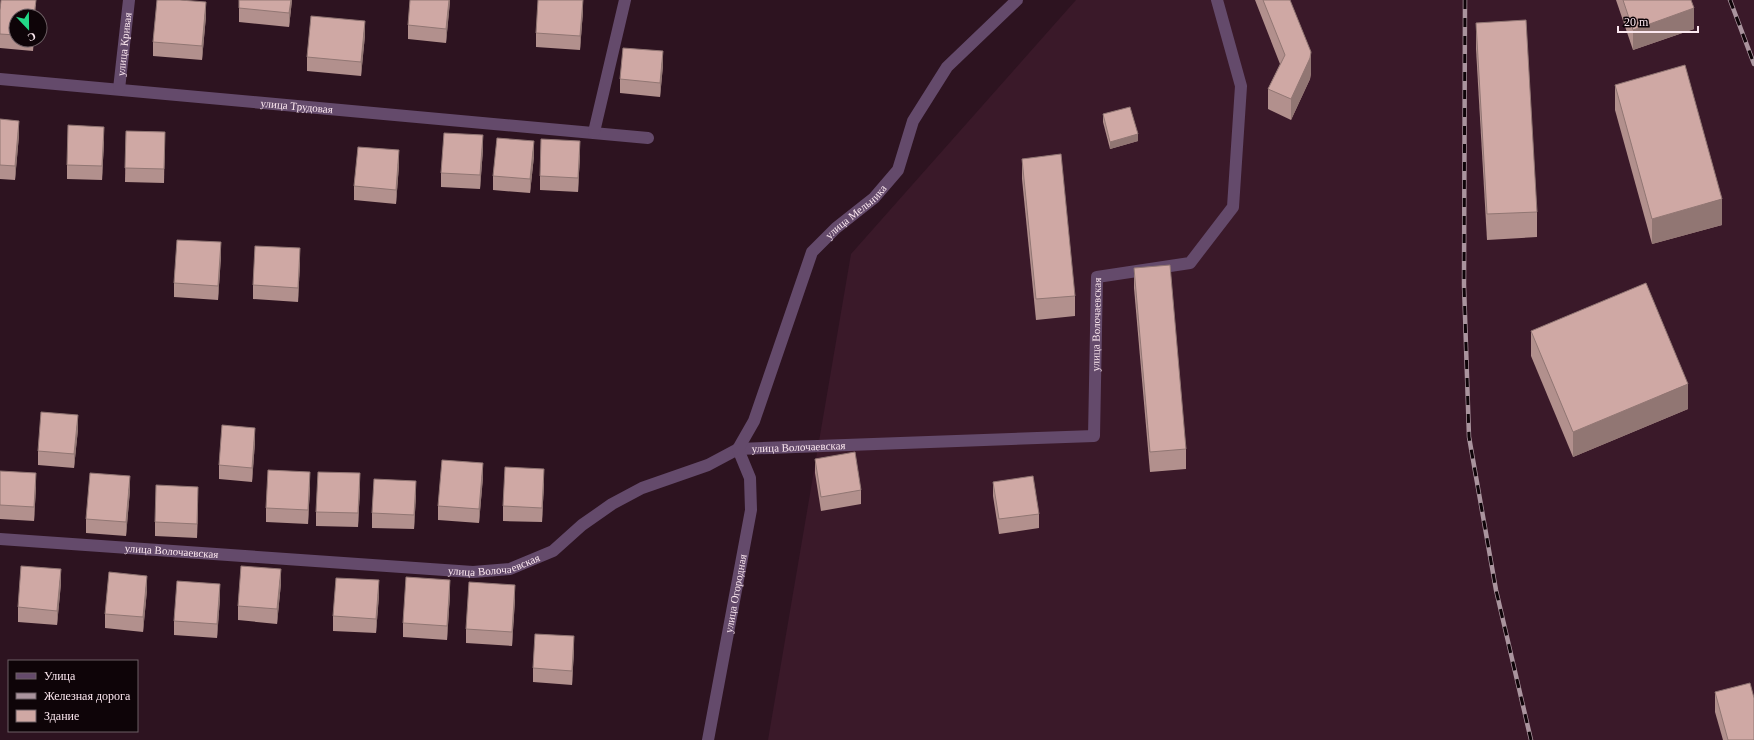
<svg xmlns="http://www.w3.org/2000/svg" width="1754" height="740" font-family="Georgia,serif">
  <rect width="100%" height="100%" fill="#2d1320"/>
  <polygon fill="#3a1929" points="1076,0 1754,0 1754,740 768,740 851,254"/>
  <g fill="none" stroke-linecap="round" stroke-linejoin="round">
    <g stroke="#644a6b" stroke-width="12">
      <path id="s1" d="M0,79L648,138"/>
      <path id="s2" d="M119,89L129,0"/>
      <polyline points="594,132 625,0"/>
      <path id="s3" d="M0,539L473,572L510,569L553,551L582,525L612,504L642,488L708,465L738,449L1094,436L1097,277L1190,263L1233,207L1241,86L1217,0"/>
      <path id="s4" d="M708,740L751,510L750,478L738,449L754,421L812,252L836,228L874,198L898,170L913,121L947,67L1017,0"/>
    </g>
    <defs>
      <g id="rail">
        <polyline points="1465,0 1464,285 1469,437 1496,590 1531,740"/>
        <polyline points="1730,0 1754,64"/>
      </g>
    </defs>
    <use href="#rail" stroke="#aa949e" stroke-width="4.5"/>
    <use href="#rail" stroke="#0e0408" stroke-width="3" stroke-dasharray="9" stroke-linecap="butt"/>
  </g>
  <g fill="#b2908d">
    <polygon points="36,0 36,6 16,16 16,40 34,40 33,51 0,48 0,10"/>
    <polygon points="239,0 292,0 289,27 239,22"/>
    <polygon points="450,0 446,43 408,39 408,25"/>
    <polygon points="1255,0 1290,0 1311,73 1310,79 1291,120 1268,109 1268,89 1280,64"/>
    <polygon points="1616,0 1691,0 1694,29 1633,50"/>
    <polygon points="583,11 580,50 536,47 536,33"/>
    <polygon points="206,16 202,60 153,56 153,42"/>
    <polygon points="1476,23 1537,212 1537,237 1487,240 1476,49"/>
    <polygon points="365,35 361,76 307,71 307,57"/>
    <polygon points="663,65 660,97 620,93 620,79"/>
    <polygon points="1615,85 1722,225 1652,244 1615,110"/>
    <polygon points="1103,114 1138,141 1110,149 1103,122"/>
    <polygon points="0,119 19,135 15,180 0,179"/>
    <polygon points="126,131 165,132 164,183 125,182"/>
    <polygon points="104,141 102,180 67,179 67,165"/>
    <polygon points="483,149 480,189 441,187 441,173"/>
    <polygon points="580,155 578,192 540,190 540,176"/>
    <polygon points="534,156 530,193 493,190 493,176"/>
    <polygon points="1022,159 1075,296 1075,316 1036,320 1022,179"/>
    <polygon points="399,165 396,204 354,200 354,186"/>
    <polygon points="221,256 218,300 174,297 174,283"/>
    <polygon points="300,262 298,302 253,299 253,285"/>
    <polygon points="1134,268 1186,449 1186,469 1150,472 1134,288"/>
    <polygon points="1531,331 1688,409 1573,457 1531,356"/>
    <polygon points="78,429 74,468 38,465 38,451"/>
    <polygon points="255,442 252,482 219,479 219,465"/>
    <polygon points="815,459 861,490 861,504 821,511 815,473"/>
    <polygon points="0,471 36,487 34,521 0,519"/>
    <polygon points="483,477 479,523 438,520 438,506"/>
    <polygon points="993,482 1039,514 1039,528 999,534 993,496"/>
    <polygon points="544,483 542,522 503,521 503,506"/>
    <polygon points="310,487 308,524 266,522 266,508"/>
    <polygon points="360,488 358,527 316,526 316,512"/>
    <polygon points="130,490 126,536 86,533 86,519"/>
    <polygon points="416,495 414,529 372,528 372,513"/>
    <polygon points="198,501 197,538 155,536 155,522"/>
    <polygon points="61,583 57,625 18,622 18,607"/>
    <polygon points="281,583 277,624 238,620 238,606"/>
    <polygon points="147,590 143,632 105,628 105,614"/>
    <polygon points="450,594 447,640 403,637 403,623"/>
    <polygon points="379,595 376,633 333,631 333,616"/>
    <polygon points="220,598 217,638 174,635 174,621"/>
    <polygon points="515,599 512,646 466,643 466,629"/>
    <polygon points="574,650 572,685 533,682 533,668"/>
    <polygon points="1715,692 1754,740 1723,740 1715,712"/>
  </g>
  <g fill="#917673">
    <polygon points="36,0 35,16 34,16"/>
    <polygon points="291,0 292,0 289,27 289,13"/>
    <polygon points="449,0 450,0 450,2 446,43 446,29"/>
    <polygon points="583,0 583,11 580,50 580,36"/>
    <polygon points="206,2 206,16 202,60 202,46"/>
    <polygon points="1694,8 1694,29 1633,50 1633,30"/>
    <polygon points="365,21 365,35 361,76 361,62"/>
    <polygon points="663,51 663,65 660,97 660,83"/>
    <polygon points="1311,52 1311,73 1310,79 1291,120 1291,99"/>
    <polygon points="19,121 19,135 15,180 15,166"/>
    <polygon points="104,127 104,141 102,180 102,166"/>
    <polygon points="1138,134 1138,141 1110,149 1110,142"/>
    <polygon points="483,135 483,149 480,189 480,175"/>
    <polygon points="534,141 534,156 530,193 530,179"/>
    <polygon points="580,141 580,155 578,192 578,178"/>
    <polygon points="399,150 399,165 396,204 396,190"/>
    <polygon points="1722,199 1722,225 1652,244 1652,219"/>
    <polygon points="221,242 221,256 218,300 218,286"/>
    <polygon points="300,248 300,262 298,302 298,288"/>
    <polygon points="1688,384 1688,409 1573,457 1573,432"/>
    <polygon points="78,415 78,429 74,468 74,454"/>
    <polygon points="255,428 255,442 252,482 252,468"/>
    <polygon points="483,463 483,477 479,523 479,509"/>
    <polygon points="544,469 544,483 542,522 542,508"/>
    <polygon points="310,472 310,487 308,524 308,510"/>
    <polygon points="36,473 36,487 34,521 34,507"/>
    <polygon points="360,473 360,488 358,527 358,513"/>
    <polygon points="130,476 130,490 126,536 126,522"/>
    <polygon points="416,481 416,495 414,529 414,515"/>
    <polygon points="198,487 198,501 197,538 197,524"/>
    <polygon points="61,569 61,583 57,625 57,611"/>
    <polygon points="281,569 281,583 277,624 277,609"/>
    <polygon points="147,576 147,590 143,632 143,617"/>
    <polygon points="379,580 379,595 376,633 376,619"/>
    <polygon points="450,580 450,594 447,640 447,626"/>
    <polygon points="220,584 220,598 217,638 217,624"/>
    <polygon points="515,585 515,599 512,646 512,632"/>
    <polygon points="574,636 574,650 572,685 572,671"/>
  </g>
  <g fill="#cfa8a4" stroke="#917673">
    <polygon points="1,0 36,0 34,16 16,16 16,35 0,34 0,10"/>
    <polygon points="157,0 180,0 206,2 202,46 153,42"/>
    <polygon points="239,0 291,0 289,13 239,8"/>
    <polygon points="410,0 449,0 446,29 408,25"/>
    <polygon points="538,0 583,0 580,36 536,33"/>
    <polygon points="1263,0 1290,0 1311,52 1310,58 1291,99 1268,89 1285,55"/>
    <polygon points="1623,0 1691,0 1694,8 1633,30"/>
    <polygon points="311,16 365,21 361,62 307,57"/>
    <polygon points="1526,20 1537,212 1487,214 1476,23"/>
    <polygon points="623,48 663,51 660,83 620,79"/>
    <polygon points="1685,65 1722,199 1652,219 1615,85"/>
    <polygon points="1130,107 1138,134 1110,142 1103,114"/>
    <polygon points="0,119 19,121 15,166 0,165"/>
    <polygon points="68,125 104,127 102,166 67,165"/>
    <polygon points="126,131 165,132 164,169 125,168"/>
    <polygon points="444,133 483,135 480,175 441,173"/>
    <polygon points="497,138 534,141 530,179 493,176"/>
    <polygon points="541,139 580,141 578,178 540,176"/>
    <polygon points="358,147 399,150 396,190 354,186"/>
    <polygon points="1061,154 1075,296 1036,299 1022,159"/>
    <polygon points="177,240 221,242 218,286 174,283"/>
    <polygon points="255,246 300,248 298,288 253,285"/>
    <polygon points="1170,265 1186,449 1150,452 1134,268"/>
    <polygon points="1646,283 1688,384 1573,432 1531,331"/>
    <polygon points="41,412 78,415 74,454 38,451"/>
    <polygon points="222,425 255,428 252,468 219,465"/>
    <polygon points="855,452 861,490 821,497 815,459"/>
    <polygon points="442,460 483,463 479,509 438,506"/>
    <polygon points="505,467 544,469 542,508 503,506"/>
    <polygon points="268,470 310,472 308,510 266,508"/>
    <polygon points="0,471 36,473 34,507 0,505"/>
    <polygon points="318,472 360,473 358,513 316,512"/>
    <polygon points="90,473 130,476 126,522 86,519"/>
    <polygon points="1033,476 1039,514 999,519 993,482"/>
    <polygon points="374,479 416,481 414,515 372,513"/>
    <polygon points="156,485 198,487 197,524 155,522"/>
    <polygon points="21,566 61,569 57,611 18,607"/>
    <polygon points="241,566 281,569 277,609 238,606"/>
    <polygon points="109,572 147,576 143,617 105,614"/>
    <polygon points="406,577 450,580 447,626 403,623"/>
    <polygon points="336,578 379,580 376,619 333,616"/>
    <polygon points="177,581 220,584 217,624 174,621"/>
    <polygon points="469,582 515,585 512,632 466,629"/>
    <polygon points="535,634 574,636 572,671 533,668"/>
    <polygon points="1750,683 1754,698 1754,740 1728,740 1715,692"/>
  </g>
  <g text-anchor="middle" stroke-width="4" stroke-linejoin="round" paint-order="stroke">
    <g font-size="11" fill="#fbe7ef" stroke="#0e0408">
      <text dy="4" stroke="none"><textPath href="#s2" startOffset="45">улица Кривая</textPath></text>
      <text dy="4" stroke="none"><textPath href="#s1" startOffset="298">улица Трудовая</textPath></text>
      <text dy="4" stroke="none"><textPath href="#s4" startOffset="568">улица Мельника</textPath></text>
      <text dy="4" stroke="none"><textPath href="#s3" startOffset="1239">улица Волочаевская</textPath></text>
      <text dy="4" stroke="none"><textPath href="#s3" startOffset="832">улица Волочаевская</textPath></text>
      <text dy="4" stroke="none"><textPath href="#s3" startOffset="172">улица Волочаевская</textPath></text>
      <text dy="4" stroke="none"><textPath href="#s3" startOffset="496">улица Волочаевская</textPath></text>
      <text dy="4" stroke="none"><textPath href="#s4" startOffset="149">улица Огородная</textPath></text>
    </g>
  </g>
  <rect x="8" y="660" width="130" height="72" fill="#0e0408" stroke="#6d5f64"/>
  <rect x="16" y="673" width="20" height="6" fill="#644a6b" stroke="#6d5f64"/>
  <text x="44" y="680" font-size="12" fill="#fbe7ef">Улица</text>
  <rect x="16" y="693" width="20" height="6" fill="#aa949e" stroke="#6d5f64"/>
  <text x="44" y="700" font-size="12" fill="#fbe7ef">Железная дорога</text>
  <rect x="16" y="710" width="20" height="12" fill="#cfa8a4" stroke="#6d5f64"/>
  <text x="44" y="720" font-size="12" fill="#fbe7ef">Здание</text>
  <g transform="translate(28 28) rotate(158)"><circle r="19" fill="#0e0408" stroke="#6d5f64"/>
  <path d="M0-3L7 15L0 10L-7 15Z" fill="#22d887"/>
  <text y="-6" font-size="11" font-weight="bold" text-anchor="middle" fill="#fbe7ef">С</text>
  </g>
  <path d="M1618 26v6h80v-6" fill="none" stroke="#fbe7ef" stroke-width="2"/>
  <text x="1624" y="26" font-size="12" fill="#fbe7ef" stroke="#0e0408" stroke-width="3" paint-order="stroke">20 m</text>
</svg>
